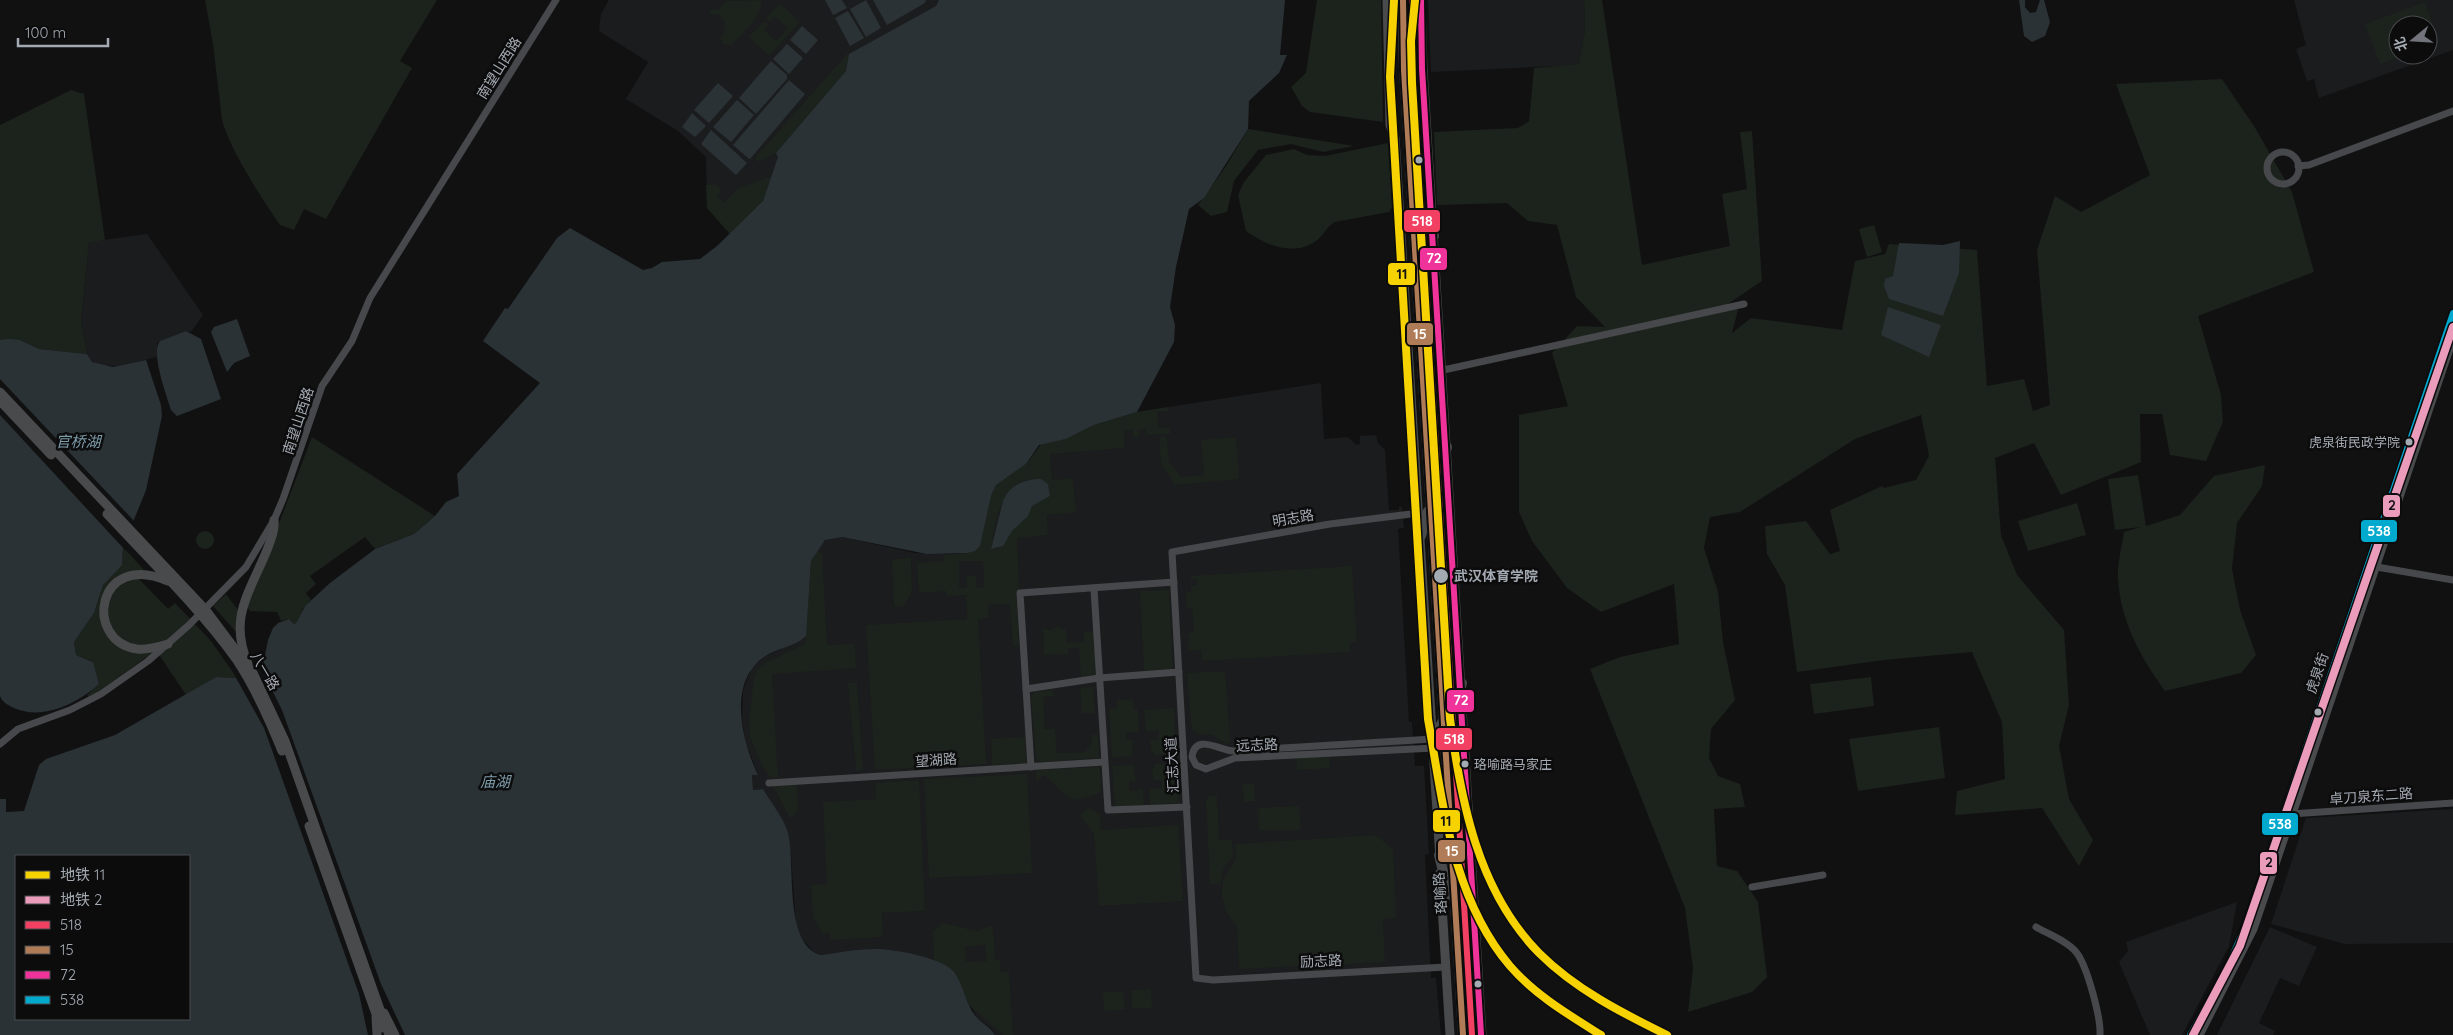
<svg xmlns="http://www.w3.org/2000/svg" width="2453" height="1035" font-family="Quicksand,'Noto Sans SC',sans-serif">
  <rect width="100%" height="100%" fill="#111112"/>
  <g fill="#1b1c1d" fill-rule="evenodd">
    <polygon points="609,0 972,0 736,241 707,208 706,157 678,131 626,99 648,62 599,31 601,14"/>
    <polygon points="1428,0 1584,0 1585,30 1579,65 1431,72"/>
    <path d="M2294,0H2453V50L2319,98L2314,79L2307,81L2296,49L2306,45ZM2398,25H2428V55H2398Z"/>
    <polygon points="147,234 203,315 191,332 186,331 160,341 157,343 157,357 119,366 97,365 92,362 87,354 81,321 89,242"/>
    <polygon points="1321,383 1324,439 1348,437 1356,445 1360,444 1360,436 1376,435 1378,443 1385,450 1389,510 1399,510 1399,507 1402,507 1404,528 1398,529 1408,703 1409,722 1412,722 1415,766 1424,766 1429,854 1425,855 1431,978 1436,978 1441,1035 995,1035 992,1029 977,1018 958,978 953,970 943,963 931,959 876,949 820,955 813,951 802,939 796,927 791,854 787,831 763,789 753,790 752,775 758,774 746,744 742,719 743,691 751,669 764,657 803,639 814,554 823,542 831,537 842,537 915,553 961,554 997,483 1066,439 1137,412"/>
    <polygon points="2453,809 2453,943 2345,944 2271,924 2306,818"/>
    <polygon points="2237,902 2229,946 2182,1035 2150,1035 2119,962 2128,951 2126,942"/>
    <polygon points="2270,927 2317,947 2299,986 2280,978 2259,1023 2275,1031 2273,1035 2217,1035"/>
  </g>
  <g fill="#1c221c" fill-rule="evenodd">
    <path d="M205,0H437L400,61L412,68L326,219L304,209L294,230L280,225C262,199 230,150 222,120L213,44Z"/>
    <path d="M762,0C761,17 743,33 731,45L723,44L720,38L725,32V23L719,15L710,14L709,9L719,10L726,1Z"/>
    <polygon points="1317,0 1381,0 1383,122 1310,112 1302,106 1291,87 1306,73"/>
    <polygon points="1584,0 1602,0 1642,265 1730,246 1722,194 1747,189 1740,132 1752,131 1762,281 1728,304 1738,310 1732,333 1751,318 1842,330 1855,261 1885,254 1889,244 1977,250 1987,386 2024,379 2033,411 2050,405 2037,250 2055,196 2081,212 2150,175 2116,84 2222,79 2254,126 2292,192 2314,272 2198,316 2221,395 2223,422 2206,461 2170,455 2162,414 2140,414 2141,462 2061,495 2034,443 1995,458 2001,535 2017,575 2064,630 2069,705 2059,746 2069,799 2093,840 2079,866 2042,808 1955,815 1957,791 2005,779 2002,722 1972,652 1884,660 1797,672 1785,585 1767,554 1765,526 1806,521 1830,554 1840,551 1830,510 1882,486 1884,488 1916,480 1929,456 1921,415 1855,439 1740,512 1710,517 1704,548 1718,592 1723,642 1735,700 1711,729 1709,758 1718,776 1740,784 1745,807 1714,809 1717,866 1737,871 1758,902 1767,977 1752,992 1688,1012 1693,968 1685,908 1590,669 1620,657 1679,644 1674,584 1601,612 1567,588 1532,541 1519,512 1519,415 1568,406 1552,353 1577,326 1605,327 1576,297 1557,225 1528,221 1507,203 1437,205 1434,132 1518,128 1529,121 1534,68 1579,64 1585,30"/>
    <polygon points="2425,2 2439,43 2428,47 2428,25 2398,25 2398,55 2407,55 2380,64 2365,24"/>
    <polygon points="780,3 800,22 769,56 749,37 764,21 768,25 764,30 776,41 788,28 775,17 770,22 766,18"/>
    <polygon points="847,54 849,54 846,71 776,153 758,162 755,158"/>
    <polygon points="71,90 84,94 105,240 89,243 81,321 87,354 39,349 20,340 0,340 0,125"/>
    <polygon points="1248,129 1354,146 1323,152 1291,144 1258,150 1234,181 1227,212 1211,216 1198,205 1226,166"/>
    <path d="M1388,143L1392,207L1389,212L1335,222C1327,226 1324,235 1316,241C1294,257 1265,245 1246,231L1238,195L1244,182L1266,155L1294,149L1307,155L1325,156Z"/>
    <polygon points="765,178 771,178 763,201 730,234 707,208 706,185 717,185 722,191 717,196 724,202 738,189"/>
    <polygon points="1874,225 1882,252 1867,257 1859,229"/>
    <path d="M1168,407V411L1157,412L1159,428L1170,427V434L1147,435L1146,429L1139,430V437H1134L1132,429L1128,431L1127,429L1123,432L1125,435L1124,448L1050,454L1052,480L1073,478L1076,512L1047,515L1048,535L1017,538L1019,591L1016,592L1019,645L1013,646L1010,604L988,605L989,618L978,619L986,764L875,770L866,625L967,619L966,595L947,596L946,591L919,593L917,563L944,561V555L967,553L980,546L991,496L996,485L1026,464L1042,443L1066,439L1094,425L1137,412ZM1030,479L1048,484L1050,496L1032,506C1027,518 1019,522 1011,532C1005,539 1005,546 995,549L991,548C995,522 1000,486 1030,479ZM959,561H983L984,587L977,588L976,575L966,576L967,588H959Z"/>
    <polygon points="312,437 435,516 414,534 375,549 365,537 310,576 316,584 306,593 311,600 303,608 299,621 294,624 289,619 281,621 277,612 250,611 247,607"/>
    <polygon points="1159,437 1167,437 1169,462 1181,477 1204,475 1201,440 1236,437 1239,479 1175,485 1161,463"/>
    <path d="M2265,465L2262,486L2237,523L2232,569L2240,610L2256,655L2241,673L2165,691C2141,658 2120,621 2118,578C2117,564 2122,547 2124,532L2141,527L2115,530L2108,479L2138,475L2146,526L2180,515L2214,476Z"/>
    <polygon points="2077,503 2086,535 2028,551 2018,521"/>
    <circle cx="205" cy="540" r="9"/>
    <polygon points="123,547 145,571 138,578 168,609 175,603 211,641 237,678 216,677 186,695 156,650 90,698 87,695 99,684 92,661 76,655 74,642 94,613 103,585 122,561"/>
    <polygon points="817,550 822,553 827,645 855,644 856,668 772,674 778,778 771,778 762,766 750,737 749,720 754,677 757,670 767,662 805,644 811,561"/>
    <polygon points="911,558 912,592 904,606 894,606 892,559"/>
    <polygon points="1352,566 1357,642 1350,643 1350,652 1202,661 1201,650 1189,651 1188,633 1194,632 1192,608 1187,608 1186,592 1191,592 1191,586 1197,585 1197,579 1191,579 1191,576"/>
    <polygon points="1169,590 1173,670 1144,671 1140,591"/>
    <polygon points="226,594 238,610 236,632 213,606"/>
    <polygon points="1059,625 1060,629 1066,629 1067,643 1084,642 1084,632 1094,632 1096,675 1081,676 1079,648 1068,648 1068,654 1044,655 1043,628 1051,630"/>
    <polygon points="1225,671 1230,741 1227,744 1212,735 1198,734 1192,730 1187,673"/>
    <polygon points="1871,677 1874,706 1814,714 1810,684"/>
    <polygon points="848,683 857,683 863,770 856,771"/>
    <polygon points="1093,687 1095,713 1082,713 1080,688"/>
    <polygon points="1053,690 1054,696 1043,697 1045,729 1058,728 1055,730 1057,753 1084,752 1091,745 1092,735 1098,735 1099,758 1041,762 1036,759 1031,697 1034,691"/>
    <polygon points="1133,699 1134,710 1138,710 1139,732 1126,732 1127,740 1133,740 1132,756 1112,758 1109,709 1117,708 1117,700"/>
    <polygon points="1174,708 1176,749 1171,754 1154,755 1154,752 1151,752 1150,740 1159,739 1159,730 1146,732 1144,710"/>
    <polygon points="1939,727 1945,778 1858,791 1849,739"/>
    <polygon points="1025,737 1026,763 992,765 991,739"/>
    <polygon points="1329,756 1330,768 1297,770 1296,758"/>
    <polygon points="1172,763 1177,766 1179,803 1150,805 1149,789 1162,788 1162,780 1153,780 1152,768 1155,767 1154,764"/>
    <polygon points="1133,765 1136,781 1129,782 1130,791 1143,789 1144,805 1115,807 1112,766"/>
    <path d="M1100,767L1101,792C1066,807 1070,797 1044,775L1036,781V770Z"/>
    <polygon points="1027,774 1032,873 929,878 924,779"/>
    <polygon points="919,780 925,911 882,913 883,937 830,940 830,933 822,933 813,917 811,885 827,884 823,802 876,799 875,783"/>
    <polygon points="797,783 798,810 793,817 789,817 772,784"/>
    <polygon points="1254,783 1255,801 1244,802 1242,784"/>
    <polygon points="1217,795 1219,840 1232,839 1233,856 1224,867 1220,884 1210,884 1206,800 1209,796"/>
    <polygon points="1299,806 1301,830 1259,830 1258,810 1255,808"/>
    <polygon points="1088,807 1100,814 1101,830 1178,825 1183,901 1099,906 1094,834 1080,816"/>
    <polygon points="1376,835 1393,849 1396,918 1383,919 1385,962 1239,969 1237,927 1226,912 1222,896 1223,880 1236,859 1235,844"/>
    <path d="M942,923L977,931L993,925L995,960H1000L1001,972H1009L1013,1035H1003L969,1005L953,971L934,960L933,931ZM985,945L987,961L966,962L965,947Z"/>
    <polygon points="1151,989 1152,1008 1132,1009 1131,990"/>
    <polygon points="1123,991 1125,1009 1104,1011 1103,992"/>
  </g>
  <g fill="#2a3236" fill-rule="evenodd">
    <polygon points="825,0 842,0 847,8 833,15"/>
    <polygon points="866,0 881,28 866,37 850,9"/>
    <polygon points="873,0 926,0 925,3 887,25"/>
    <path d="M939,0H1285L1280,55H1287L1279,73L1249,101L1248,129L1204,198L1189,209L1176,267L1170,307L1175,325L1174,342L1137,412L1094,425L1066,439L1039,445L1026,464L996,485L991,496L980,546L975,551L967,553L927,554L842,537L825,540L811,561L806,636C795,647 777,648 764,657C727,683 742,741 758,775H752L753,790L763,789C771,803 784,818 788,833C796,866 783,942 820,955C838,953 856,949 874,949C893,949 942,957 954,972C963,984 965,1001 974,1014C980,1023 990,1026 995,1035H0V799H6V812L24,811L39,765L46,759L115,735L216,677L237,678L255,670L264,661L268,640L273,628L278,623L289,619L294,624L297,622L305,606L330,583L375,549L414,534L435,516L446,502L459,496L457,474L540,383L483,341L505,308L508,309L557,238L570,228L643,270L652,268L662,262L700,259L717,246L763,201L778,157L776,153L846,71L849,54L936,6ZM16,856H189V1019H16Z"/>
    <polygon points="2019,0 2025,0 2025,7 2030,13 2036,12 2040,0 2044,0 2050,22 2045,36 2032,42 2024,36"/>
    <polygon points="848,11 864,38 850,46 835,18"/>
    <polygon points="802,26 818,40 806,54 790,40"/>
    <polygon points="787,44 803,58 789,74 773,59"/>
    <polygon points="771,61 787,75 787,79 756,114 739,98"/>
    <polygon points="789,80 805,94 750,159 748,158 733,145"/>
    <polygon points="718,83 733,96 709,123 694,110"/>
    <polygon points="737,100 754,115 731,142 713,127"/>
    <polygon points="692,113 706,126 695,137 682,127"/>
    <polygon points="711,130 747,163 736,175 701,144"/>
    <polygon points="1960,241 1959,273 1943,316 1889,299 1884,286 1885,279 1893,276 1899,243 1943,245"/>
    <polygon points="1888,307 1941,325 1929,357 1881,335"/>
    <polygon points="237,319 250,356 234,363 227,372 211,332 214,327"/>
    <path d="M186,331L201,339L221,399L177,416L171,410C167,396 150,352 160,341Z"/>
    <path d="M9,339L20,340L39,349L87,354L92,362L113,367L146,360L161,405L162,416L146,490L123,547L122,565L103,585L94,613L74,642L76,655L93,662L99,684C78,703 43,721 14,708C8,705 3,703 0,696V340Z"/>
    <path d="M1041,479L1048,484L1050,496L1032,506L1028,516L1012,531L1003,546L991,549L1003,501C1009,485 1025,479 1041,479Z"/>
  </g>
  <g fill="#111112">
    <polygon points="0,379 136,523 125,550 0,415"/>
    <polygon points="259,664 282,710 381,984 405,1035 368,1035 359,994 273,753 264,728 235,676"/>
  </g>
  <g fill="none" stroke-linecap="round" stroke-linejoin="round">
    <g stroke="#46484b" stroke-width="7">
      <circle cx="2283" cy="168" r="16"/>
      <polyline points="2298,166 2309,165 2453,111"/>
      <polyline points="1439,371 1744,304"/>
      <polyline points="1419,513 1330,524 1172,552 1196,978 1213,980 1446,967"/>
      <polyline points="2371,566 2453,580"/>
      <polyline points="1094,589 1108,810 1187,807"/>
      <polyline points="1026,689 1099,678 1179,672"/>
      <path d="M1433,739L1234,751C1220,751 1195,732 1192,757L1196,765L1206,769L1235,758L1434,748"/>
      <polyline points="0,744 18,729 70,710 101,694 148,661 189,625 246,567 274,520 283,499 322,386 352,341 370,298 556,0"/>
      <polyline points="1031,767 1020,593 1174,582"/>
      <polyline points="769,783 1104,762"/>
      <polyline points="2291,814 2453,803"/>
      <polyline points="1752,887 1823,875"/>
      <path d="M2036,927C2048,934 2067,941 2076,952C2087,965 2101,1018 2100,1035"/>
    </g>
    <g stroke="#494a4c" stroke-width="9">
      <polyline points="1387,0 1390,125 1395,138 1440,860"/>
      <polyline points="1421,0 1423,68 1482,1035"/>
      <path d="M168,644C158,647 147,650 137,649C83,641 96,550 168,581"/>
      <path d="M248,664C228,617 250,592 267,550C271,539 275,531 274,520"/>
      <polyline points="1440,873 1450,1035"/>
      <polyline points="384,1013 395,1035"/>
      <polyline points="376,1017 377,1035"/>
      <polyline points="2190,1035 2226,970 2245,927 2453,313"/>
      <polyline points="2199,1035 2253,929 2453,337"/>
    </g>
    <g stroke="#494b4c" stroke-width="10">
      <polyline points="1402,0 1404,69 1463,1035"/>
      <polyline points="1412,0 1413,69 1472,1035"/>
      <polyline points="1427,216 1434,236"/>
      <polyline points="1440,475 1447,447"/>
      <polyline points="1421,536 1428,511"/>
      <polyline points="1454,709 1462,683"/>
      <polyline points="1433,739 1443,721"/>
      <polyline points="1439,855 1449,895"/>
    </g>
    <g stroke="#494a4c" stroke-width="9">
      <polyline points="0,392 205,609 253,673 285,741 389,1035"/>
      <polyline points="0,401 51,455"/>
      <path d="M107,514C150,560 199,608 236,659C255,687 269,719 282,751"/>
      <polyline points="309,826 381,1028"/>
    </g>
    <defs>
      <polyline id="bus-1" points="1412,0 1413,69 1472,1035"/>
      <polyline id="bus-2" points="1403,0 1404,70 1463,1035"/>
      <polyline id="bus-3" points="1421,0 1422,69 1481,1034"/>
      <polyline id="bus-4" points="2190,1035 2226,970 2245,927 2453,313"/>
    </defs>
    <use href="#bus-1" stroke="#0c0c0d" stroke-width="10"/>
    <use href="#bus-2" stroke="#0c0c0d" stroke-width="10"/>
    <use href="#bus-3" stroke="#0c0c0d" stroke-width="10"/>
    <use href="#bus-4" stroke="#0c0c0d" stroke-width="10"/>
    <use href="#bus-1" stroke="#f24062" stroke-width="6"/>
    <use href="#bus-2" stroke="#b07c57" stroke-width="6"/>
    <use href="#bus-3" stroke="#ef339a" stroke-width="6"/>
    <use href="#bus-4" stroke="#00a9ce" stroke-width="6"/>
    <defs>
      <g id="metro-1">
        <path d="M1394,0L1390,77L1428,719C1443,803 1452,898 1510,966C1535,995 1569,1015 1601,1035"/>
        <path d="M1415,0L1411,41L1412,83L1450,719C1461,802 1478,891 1539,953C1575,989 1622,1013 1667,1035"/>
      </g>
      <polyline id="metro-2" points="2193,1035 2240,946 2453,327"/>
    </defs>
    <use href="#metro-1" stroke="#0c0c0d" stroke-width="11"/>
    <use href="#metro-2" stroke="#0c0c0d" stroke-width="11"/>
    <use href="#metro-1" stroke="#f6d300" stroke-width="8"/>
    <use href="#metro-2" stroke="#ec9cbb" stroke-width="8"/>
  </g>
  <g fill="#a4aab2" stroke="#0c0c0d" stroke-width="2">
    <circle cx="1419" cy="160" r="4.5"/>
    <circle cx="2409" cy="442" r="4.5"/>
    <circle cx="1441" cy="576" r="8"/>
    <circle cx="2318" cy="712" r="4.5"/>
    <circle cx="1465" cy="764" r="4.5"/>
    <circle cx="1478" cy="984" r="4.5"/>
  </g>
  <g text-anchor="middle" stroke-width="5" stroke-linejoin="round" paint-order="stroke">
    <g font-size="13" fill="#a4aab2" stroke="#0c0c0d" text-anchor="end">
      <text x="2400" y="447">虎泉街民政学院</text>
      <text x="1474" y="769" text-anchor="start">珞喻路马家庄</text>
    </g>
    <g font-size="14" fill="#a4aab2" stroke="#0c0c0d">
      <text transform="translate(499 68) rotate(-58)" y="5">南望山西路</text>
      <text transform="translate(298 421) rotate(-72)" y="5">南望山西路</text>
      <text transform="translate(1293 518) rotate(-10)" y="5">明志路</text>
      <text transform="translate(265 671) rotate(59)" y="5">八一路</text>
      <text transform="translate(2317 673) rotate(-71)" y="5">虎泉街</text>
      <text transform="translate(1257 745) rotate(-3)" y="5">远志路</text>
      <text transform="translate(936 760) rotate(-4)" y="5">望湖路</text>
      <text transform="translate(1172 765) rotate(-93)" y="5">汇志大道</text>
      <text transform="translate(2371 796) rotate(-4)" y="5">卓刀泉东二路</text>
      <text transform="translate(1440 893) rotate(-94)" y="5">珞喻路</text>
      <text transform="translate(1321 961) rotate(-3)" y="5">励志路</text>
    </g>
    <g font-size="14" font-weight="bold" fill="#a4aab2" stroke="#0c0c0d" text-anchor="start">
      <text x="1454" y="581">武汉体育学院</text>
    </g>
    <g font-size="15" font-style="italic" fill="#7d9caa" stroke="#0c0c0d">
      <text x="78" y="447">官桥湖</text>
      <text x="495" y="787">庙湖</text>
    </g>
  </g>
  <g stroke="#0c0c0d" stroke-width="2">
    <rect x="1403" y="209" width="38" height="24" rx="5" fill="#f24062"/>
    <rect x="1419" y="247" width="29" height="24" rx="5" fill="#ef339a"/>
    <rect x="1387" y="262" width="29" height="24" rx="5" fill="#f6d300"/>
    <rect x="1406" y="322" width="28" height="24" rx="5" fill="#b07c57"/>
    <rect x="2382" y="494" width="19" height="24" rx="5" fill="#ec9cbb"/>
    <rect x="2360" y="519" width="38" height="24" rx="5" fill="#00a9ce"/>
    <rect x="1446" y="689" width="29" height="24" rx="5" fill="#ef339a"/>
    <rect x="1435" y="727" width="38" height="24" rx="5" fill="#f24062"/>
    <rect x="1432" y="809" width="29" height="24" rx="5" fill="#f6d300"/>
    <rect x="2261" y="812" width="38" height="24" rx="5" fill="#00a9ce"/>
    <rect x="1437" y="839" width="29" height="24" rx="5" fill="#b07c57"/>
    <rect x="2259" y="851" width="19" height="24" rx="5" fill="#ec9cbb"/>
  </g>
  <g font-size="14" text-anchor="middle" font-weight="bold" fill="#fff">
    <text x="1422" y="226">518</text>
    <text x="1434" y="263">72</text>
    <text x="1420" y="339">15</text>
    <text x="2379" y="536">538</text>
    <text x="1461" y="705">72</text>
    <text x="1454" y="744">518</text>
    <text x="2280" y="829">538</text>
    <text x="1452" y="856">15</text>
  </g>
  <g font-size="14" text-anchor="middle" font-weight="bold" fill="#111">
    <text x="1402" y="279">11</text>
    <text x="2392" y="510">2</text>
    <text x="1446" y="826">11</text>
    <text x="2269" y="867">2</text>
  </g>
  <rect x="15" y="855" width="175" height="165" fill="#0c0c0d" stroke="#494b4f"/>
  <rect x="25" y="871" width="25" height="8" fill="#f6d300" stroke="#494b4f"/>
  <text x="60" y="880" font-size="15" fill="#a4aab2">地铁 11</text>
  <rect x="25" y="896" width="25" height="8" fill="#ec9cbb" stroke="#494b4f"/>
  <text x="60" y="905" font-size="15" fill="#a4aab2">地铁 2</text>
  <rect x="25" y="921" width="25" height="8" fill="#f24062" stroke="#494b4f"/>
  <text x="60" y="930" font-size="15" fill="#a4aab2">518</text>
  <rect x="25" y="946" width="25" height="8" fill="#b07c57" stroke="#494b4f"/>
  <text x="60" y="955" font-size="15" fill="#a4aab2">15</text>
  <rect x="25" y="971" width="25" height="8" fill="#ef339a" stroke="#494b4f"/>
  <text x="60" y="980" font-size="15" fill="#a4aab2">72</text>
  <rect x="25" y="996" width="25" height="8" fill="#00a9ce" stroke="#494b4f"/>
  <text x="60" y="1005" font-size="15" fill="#a4aab2">538</text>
  <g transform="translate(2413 40) rotate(252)"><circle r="24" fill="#0c0c0d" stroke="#494b4f"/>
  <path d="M0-4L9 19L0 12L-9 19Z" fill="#71747a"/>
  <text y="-8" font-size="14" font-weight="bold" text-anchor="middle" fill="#a4aab2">北</text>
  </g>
  <path d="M18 38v8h90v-8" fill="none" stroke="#a4aab2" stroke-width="2.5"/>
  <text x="25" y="38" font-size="15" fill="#a4aab2" stroke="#0c0c0d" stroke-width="4" paint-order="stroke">100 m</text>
</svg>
